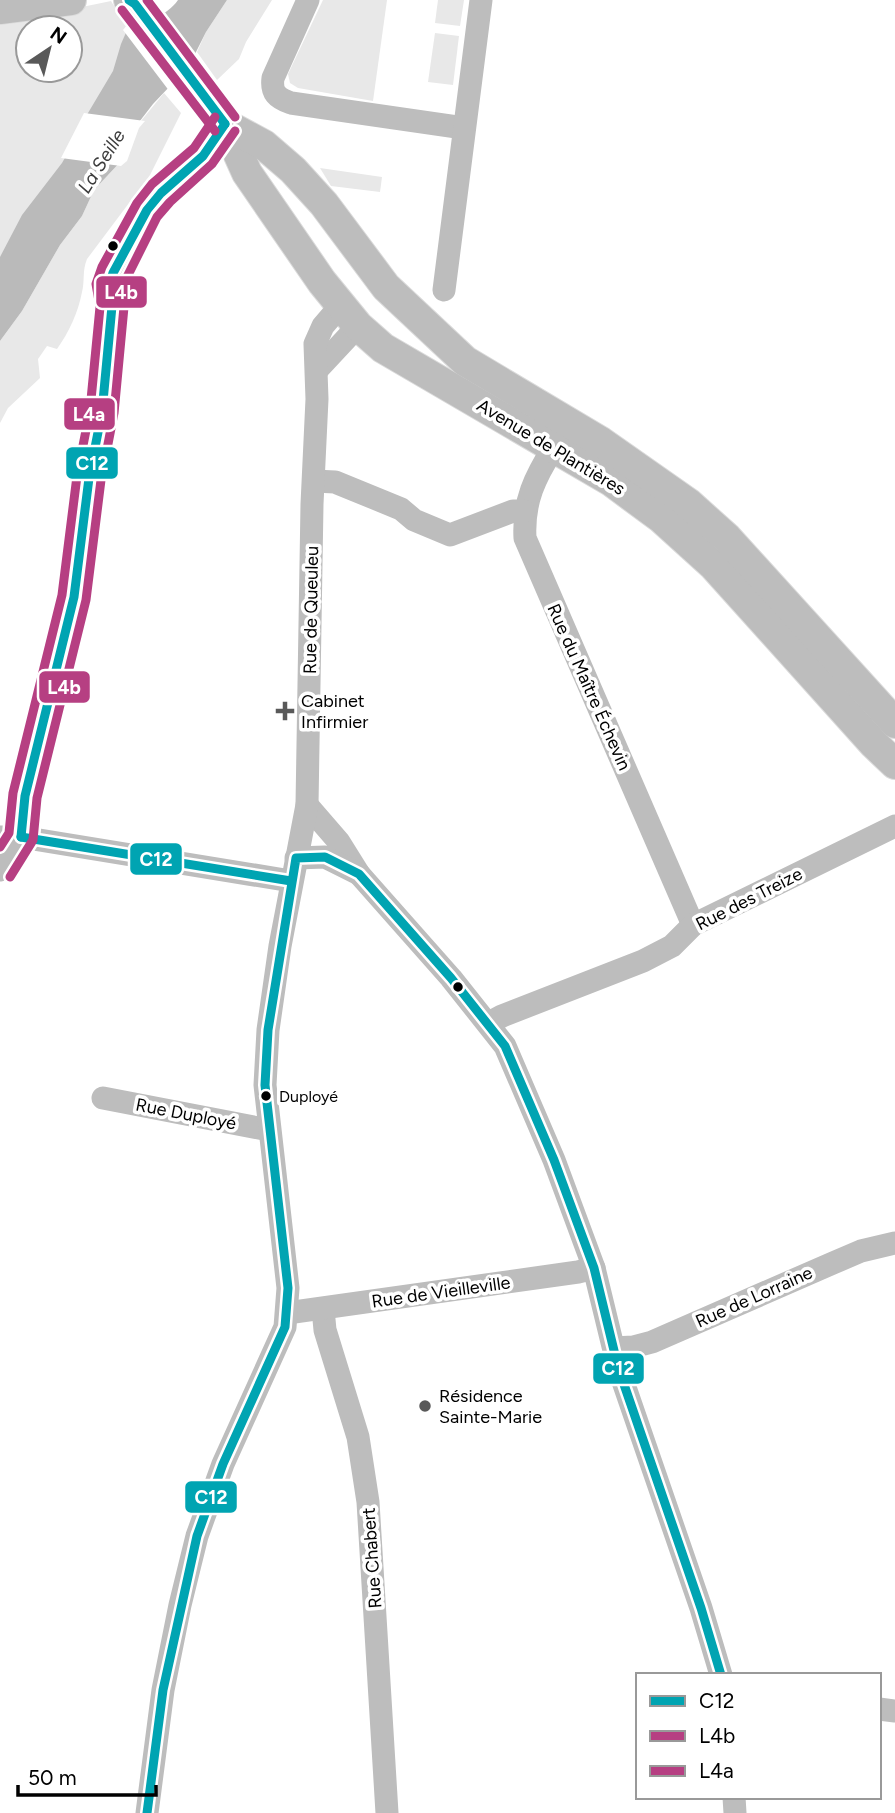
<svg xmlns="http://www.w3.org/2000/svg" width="895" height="1813" font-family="Figtree,sans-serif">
  <rect width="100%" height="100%" fill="#fff"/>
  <g fill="#e8e8e8" fill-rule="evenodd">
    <polygon points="227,0 272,0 246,42 239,59 217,80 197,52 206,32"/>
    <polygon points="323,0 387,0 373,101 298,88 290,83 288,74"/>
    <polygon points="438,0 464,0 460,26 435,23"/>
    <path d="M111,1L147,60L0,299V24ZM28,28H70V70H28Z"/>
    <polygon points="435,33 459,36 453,85 428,82"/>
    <path d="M164,93L181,113L150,175L87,259C82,271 85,281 82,292C78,313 69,332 57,349L47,346L38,359L40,378L8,408L0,423V341L22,311L60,245L82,216L94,190L123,159L136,127Z"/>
    <polygon points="320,168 382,177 380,192 331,186"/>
  </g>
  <path fill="#bababa" d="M178,0H227L206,32L189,66L153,104L136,126L123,159L94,190L82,216L60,245L22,311L0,341V257L22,215L62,163L78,135L88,113L113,71L121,44L128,28C146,22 167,16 178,0Z"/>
  <g fill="#fff">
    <polygon points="162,9 198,58 192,68 170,92 123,30 127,25 149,18"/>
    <polygon points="84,113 145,121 139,128 127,161 121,166 61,158"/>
  </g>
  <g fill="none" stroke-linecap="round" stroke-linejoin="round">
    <defs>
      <g id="major">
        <polyline points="129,0 135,4 225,124 247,173 322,282 358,326 383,348 611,481 661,518 714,566 874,744 895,764"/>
        <polyline points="0,9 71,0"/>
        <polyline points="225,124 264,145 293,170 324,204 386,287 465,361 601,442 688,503 727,538 895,723"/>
      </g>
    </defs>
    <use href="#major" stroke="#dbdbdb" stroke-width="32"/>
    <g stroke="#bdbdbd" stroke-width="23">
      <path d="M308,0L273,78C271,93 277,98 291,103L464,128"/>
      <polyline points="444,290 481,0"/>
      <polyline points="317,370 358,326"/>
      <path d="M554,447C535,477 523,501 525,538L693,925"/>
      <polyline points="314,481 335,482 401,509 414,520 450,535 513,511 524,511"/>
      <polyline points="307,805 339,842 359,874 451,978 505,1046 554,1160 594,1268 618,1367 701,1608 721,1675"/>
      <polyline points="0,837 21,837 291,881"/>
      <polyline points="296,858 325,857 359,874"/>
      <polyline points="0,870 21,837 22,816 25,796 74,597 89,478 102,412 112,306 108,288 113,273 147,210 161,193 203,156 225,124"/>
      <polyline points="489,1023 502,1016 643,961 672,946 693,925 895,826"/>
      <polyline points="103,1098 269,1130"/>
      <polyline points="323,1309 325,1330 358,1437 368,1502 387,1813"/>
      <polyline points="287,1313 578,1272 594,1268"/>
      <polyline points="614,1348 633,1347 652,1342 833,1263 861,1251 895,1243"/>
      <polyline points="879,1709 895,1711"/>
      <polyline points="734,1797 735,1813"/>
      <polyline points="147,1813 163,1690 180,1605 197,1536 223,1464 285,1327 288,1288 265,1085 268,1030 280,946 307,805 312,504 317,399 315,344 323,326 341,305"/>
    </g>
    <use href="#major" stroke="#bdbdbd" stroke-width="30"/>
    <defs>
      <g id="bus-1">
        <polyline points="129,0 135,4 225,124"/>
        <polyline points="21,837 25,796 74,597 89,478 102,412 112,306 108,288 113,273 147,210 161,193 203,156 225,124"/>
        <polyline points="21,837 291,881"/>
        <polyline points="147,1813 163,1690 197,1536 223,1464 285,1327 288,1288 265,1085 268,1030 296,858 325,857 359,874 451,978 505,1046 554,1160 594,1268 618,1367 701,1608 721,1675"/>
      </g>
      <g id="bus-2">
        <polyline points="122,10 215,131"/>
        <polyline points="10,877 33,840 37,798 86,600 101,480 114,413 124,307 121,289 157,217 170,202 212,164 235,131"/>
      </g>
      <g id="bus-3">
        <polyline points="147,0 235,117"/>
        <polyline points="0,847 9,833 13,793 62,595 77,476 90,410 100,307 96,284 102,267 137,203 152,184 194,148 215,117"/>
      </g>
    </defs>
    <use href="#bus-1" stroke="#fff" stroke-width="14"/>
    <use href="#bus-2" stroke="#fff" stroke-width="14"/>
    <use href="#bus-3" stroke="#fff" stroke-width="14"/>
    <use href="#bus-1" stroke="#00a4b2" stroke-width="9"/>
    <use href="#bus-2" stroke="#b63f82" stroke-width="9"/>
    <use href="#bus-3" stroke="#b63f82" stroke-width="9"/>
  </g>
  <g fill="#000" stroke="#fff" stroke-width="2.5">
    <circle cx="113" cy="246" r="6"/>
    <circle cx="458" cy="987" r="6"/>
    <circle cx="266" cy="1096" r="6"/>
  </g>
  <g fill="#595959" stroke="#fff" stroke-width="2.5">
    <path d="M281.5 700.5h7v7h7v7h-7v7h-7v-7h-7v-7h7z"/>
    <circle cx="425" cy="1406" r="7"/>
  </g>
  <g text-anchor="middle" stroke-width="7" stroke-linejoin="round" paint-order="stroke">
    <g font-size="16" fill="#000" stroke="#fff" text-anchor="start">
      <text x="279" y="1102">Duployé</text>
    </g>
    <g font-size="18" fill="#000" stroke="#fff">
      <text transform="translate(551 447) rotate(31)" y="6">Avenue de Plantières</text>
      <text transform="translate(311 610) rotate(-89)" y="6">Rue de Queuleu</text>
      <text transform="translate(589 687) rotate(66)" y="6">Rue du Maître Échevin</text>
      <text transform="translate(749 899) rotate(-27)" y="6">Rue des Treize</text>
      <text transform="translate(186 1114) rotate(11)" y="6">Rue Duployé</text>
      <text transform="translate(441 1292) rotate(-8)" y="6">Rue de Vieilleville</text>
      <text transform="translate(754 1297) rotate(-24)" y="6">Rue de Lorraine</text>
      <text transform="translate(372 1558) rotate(-94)" y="6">Rue Chabert</text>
    </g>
    <g font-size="18" fill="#000" stroke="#fff" text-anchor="start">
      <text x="301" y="707">Cabinet<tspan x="301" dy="21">Infirmier</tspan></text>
      <text x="439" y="1402">Résidence<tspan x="439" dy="21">Sainte-Marie</tspan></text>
    </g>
    <g font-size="19" font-style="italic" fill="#3d3d3d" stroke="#fff">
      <text transform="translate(101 161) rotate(-58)" y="7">La Seille</text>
    </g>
  </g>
  <g stroke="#fff" stroke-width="2.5">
    <rect x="95" y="275" width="53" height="34" rx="7" fill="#b63f82"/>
    <rect x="63" y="397" width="53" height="34" rx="7" fill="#b63f82"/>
    <rect x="65" y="446" width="54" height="34" rx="7" fill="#00a4b2"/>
    <rect x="38" y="670" width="53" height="34" rx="7" fill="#b63f82"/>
    <rect x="129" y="842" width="54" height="34" rx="7" fill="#00a4b2"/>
    <rect x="592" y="1352" width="53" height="33" rx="7" fill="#00a4b2"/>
    <rect x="184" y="1480" width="54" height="34" rx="7" fill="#00a4b2"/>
  </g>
  <g font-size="19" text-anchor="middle" font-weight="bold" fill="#fff">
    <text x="121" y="299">L4b</text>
    <text x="89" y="421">L4a</text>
    <text x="92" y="470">C12</text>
    <text x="64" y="694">L4b</text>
    <text x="156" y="866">C12</text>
    <text x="618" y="1375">C12</text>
    <text x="211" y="1504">C12</text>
  </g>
  <rect x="636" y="1673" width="245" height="126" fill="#ffffff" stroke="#999999" stroke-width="2"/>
  <rect x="650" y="1696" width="35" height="10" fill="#00a4b2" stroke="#999999" stroke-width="2"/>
  <text x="699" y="1708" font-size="21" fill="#000000">C12</text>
  <rect x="650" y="1731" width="35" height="10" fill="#b63f82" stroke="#999999" stroke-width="2"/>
  <text x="699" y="1743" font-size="21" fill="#000000">L4b</text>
  <rect x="650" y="1766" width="35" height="10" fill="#b63f82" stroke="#999999" stroke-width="2"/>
  <text x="699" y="1778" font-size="21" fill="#000000">L4a</text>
  <g transform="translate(49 49) rotate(35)"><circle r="33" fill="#ffffff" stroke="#999999" stroke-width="2"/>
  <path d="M0-5L12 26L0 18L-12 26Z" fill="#595959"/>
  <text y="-10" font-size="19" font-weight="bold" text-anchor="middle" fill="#000000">N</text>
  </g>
  <path d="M18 1785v10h138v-10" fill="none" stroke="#000000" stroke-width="3.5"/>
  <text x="28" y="1785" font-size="21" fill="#000000" stroke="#ffffff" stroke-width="5" paint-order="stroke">50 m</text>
</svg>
